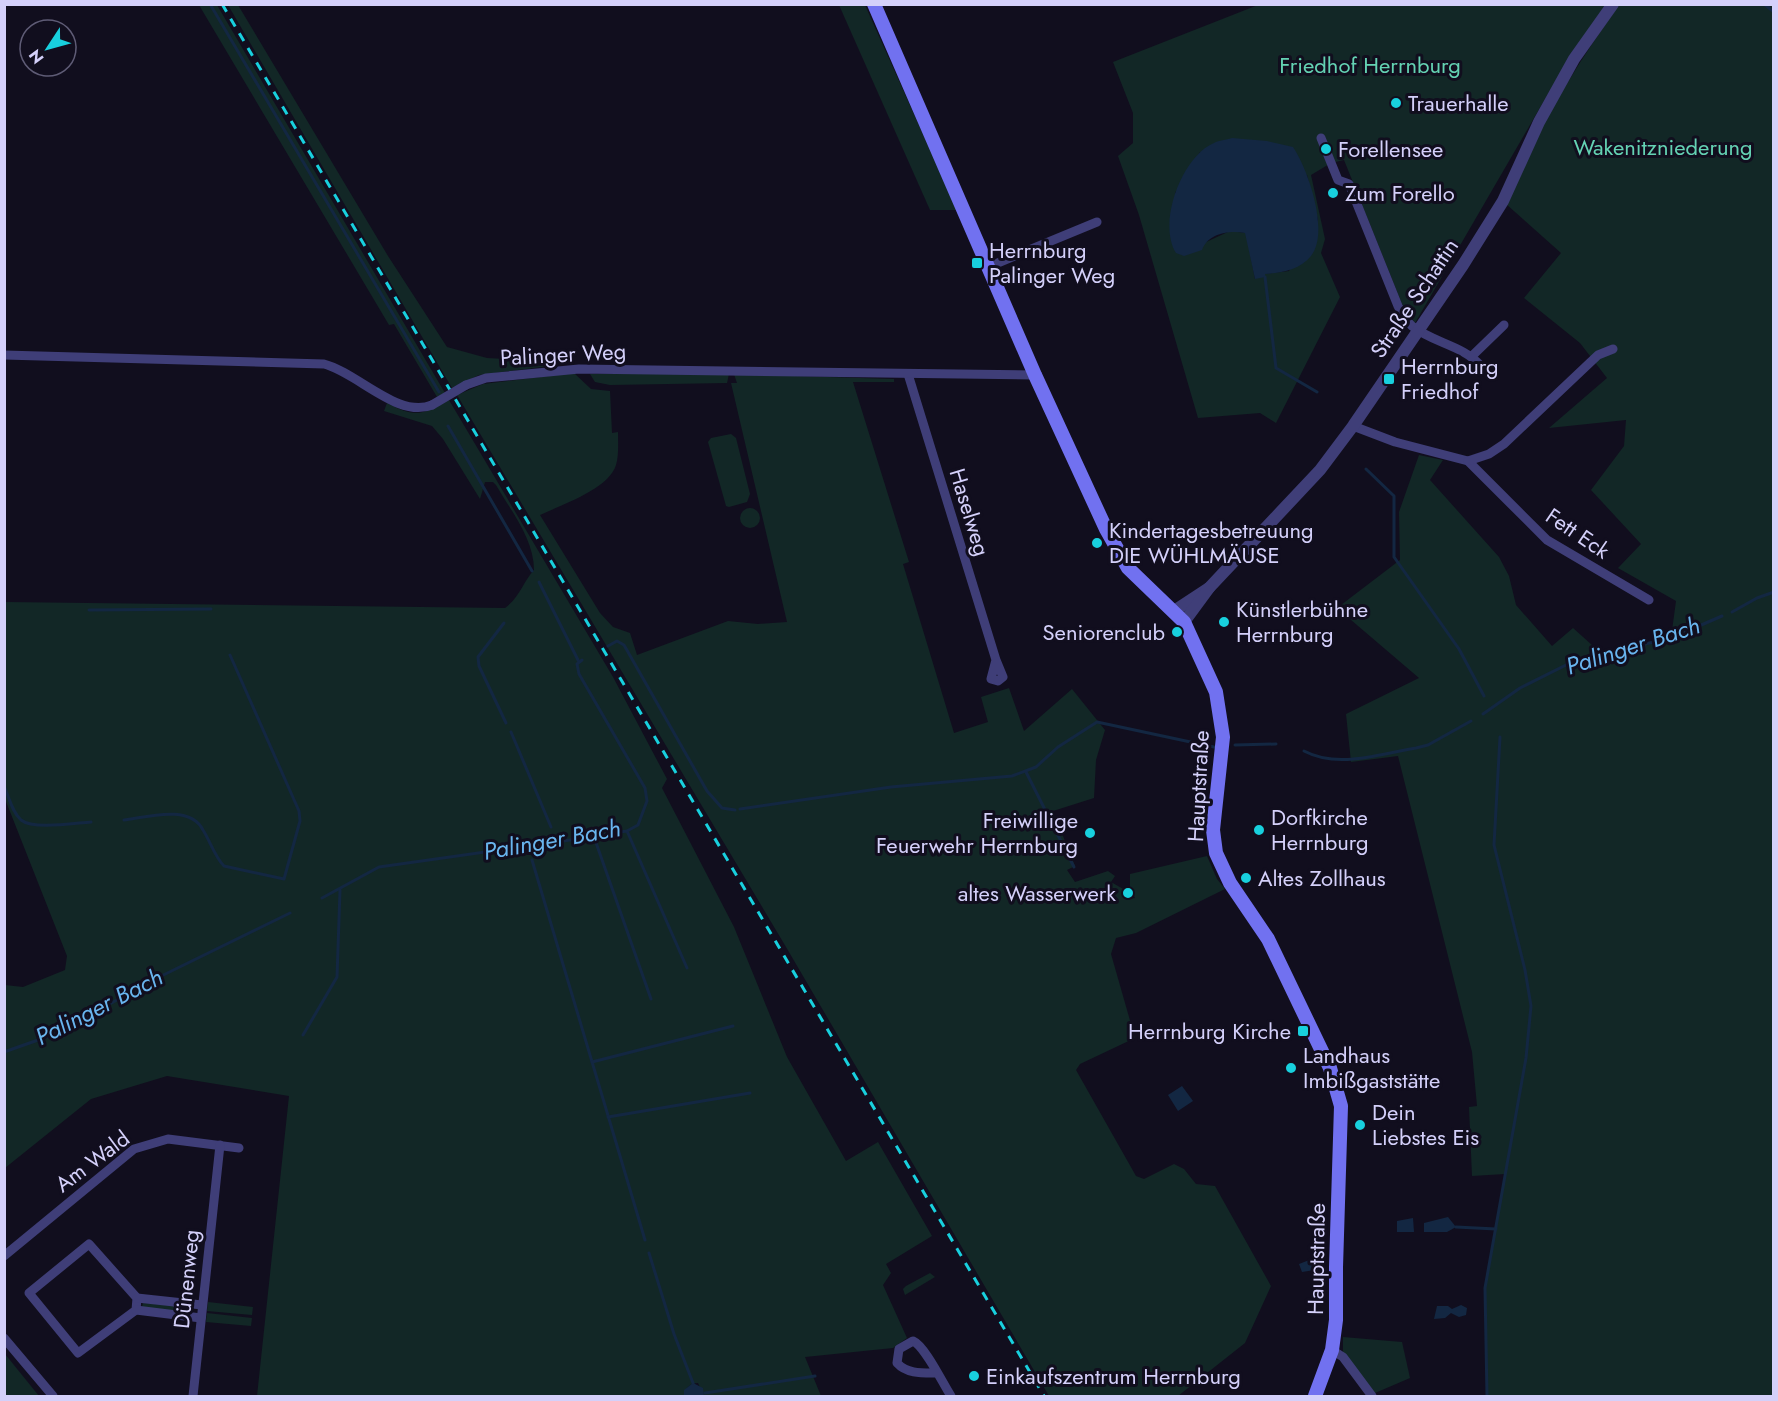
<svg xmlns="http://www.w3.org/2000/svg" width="1778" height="1401" font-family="Jost,sans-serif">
  <rect width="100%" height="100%" fill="#110e1e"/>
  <g fill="#122726" fill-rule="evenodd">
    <polygon points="199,5 217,5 445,393 437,397 394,324 389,325"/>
    <polygon points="228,5 238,5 388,256 447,347 487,358 546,361 558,365 479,375 452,388"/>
    <polygon points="839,5 865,5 957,210 930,210"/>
    <path d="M1258,5H1607L1570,56L1415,323L1402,304L1344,160L1331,163L1311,175L1325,239L1321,253L1340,297L1276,423L1260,413L1198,418L1139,215L1118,156L1133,143V113L1113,62ZM1200,152L1307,175L1318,220L1289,271L1264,274L1255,279L1246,233L1230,231L1204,243L1175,193Z"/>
    <path d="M1619,5H1773V1396H1487L1485,1288L1505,1174L1472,1176L1469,1107L1477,1106L1472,1052L1398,756L1351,762L1346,714L1419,678L1337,608L1400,560L1399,512L1419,455L1443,460L1430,480L1499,557L1509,576L1516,605L1552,646L1573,628L1602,654L1671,638L1676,601L1618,568L1641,544L1591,490L1624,446L1626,420L1549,428L1607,378L1580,343L1524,298L1561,253L1506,204C1534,133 1575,67 1619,5Z"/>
    <path d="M574,373L591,389L610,391L612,433L618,432C618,443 619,455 616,465C609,489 561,505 540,515L600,613L613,627L630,633L637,655L728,621L758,624L787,622L731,383H737L734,374L894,379V382H853L909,562L903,564L954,733L988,722L981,697L1009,688L1024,731L1072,689L1105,730L1096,760L1094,798L1053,811L1075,866L1067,870L1075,882L1108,871L1115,876L1111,882L1125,890L1126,900L1135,898L1130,889V874L1207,856L1217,879L1225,889L1136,933L1116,938L1111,954L1135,1038L1080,1064L1076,1070L1136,1176L1144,1179L1174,1164L1184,1169L1196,1184L1215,1186L1271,1286L1245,1343L1178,1396H1049L786,947L457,395L483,384Z"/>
    <polygon points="590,374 729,374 727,383 610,385 595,382"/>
    <path d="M449,400L613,677L667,779L662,788L734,927L787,1057L846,1161L878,1142L932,1236L886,1264L891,1273L883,1285L907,1338L893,1348L805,1357L821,1396H704L698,1383C690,1383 684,1389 684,1396H257L289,1096L167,1076L91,1099L5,1168V985L23,987L65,970L67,956L5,799V602L505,608C520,597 523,582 534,570C534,539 511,511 496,485L493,482H485L480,499L443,439L432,426L384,411L387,403C415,418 422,415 449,400Z"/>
    <polygon points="731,434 736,438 750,494 747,502 729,507 726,506 708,442 711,438"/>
    <circle cx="750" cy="518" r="10"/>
    <polygon points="930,1273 935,1277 905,1295 903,1289 906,1286"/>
    <polygon points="208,1302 253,1307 252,1315 207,1311"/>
    <polygon points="143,1303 187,1307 190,1309 188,1312 142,1307"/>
    <polygon points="207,1313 252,1318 251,1326 206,1322"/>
    <polygon points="1343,1337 1402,1342 1410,1378 1375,1393 1343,1353"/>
    <polygon points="4,1354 5,1354 39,1396 5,1396"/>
  </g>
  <g fill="#132742">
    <path d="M1232,138L1267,141L1293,147C1308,169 1330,232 1311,256C1300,270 1281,273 1265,274V277L1255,279L1245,233C1230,230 1208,233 1202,250L1184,256L1176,253C1157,223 1182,156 1214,143C1219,140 1226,140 1232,138Z"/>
    <polygon points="1182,1086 1193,1101 1178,1111 1168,1095"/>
    <polygon points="1448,1217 1456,1227 1447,1232 1424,1232 1424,1223"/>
    <polygon points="1413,1218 1414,1232 1397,1232 1397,1221"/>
    <polygon points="1322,1255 1321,1269 1302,1272 1299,1264"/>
    <polygon points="1461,1305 1467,1308 1466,1315 1459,1317 1451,1313 1445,1318 1434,1319 1437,1306 1448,1306 1452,1309"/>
    <polygon points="693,1383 703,1388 704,1396 684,1396 684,1390"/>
  </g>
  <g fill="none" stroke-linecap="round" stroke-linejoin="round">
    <g stroke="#132742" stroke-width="3">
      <polyline points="210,4 439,392"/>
      <polyline points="1764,4 1774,12"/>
      <polyline points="1265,277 1276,368 1317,392"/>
      <polyline points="448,426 532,571"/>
      <polyline points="1366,469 1394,496 1394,557 1459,649 1484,696"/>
      <polyline points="539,582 579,662"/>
      <polyline points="89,610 211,609"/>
      <polyline points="1732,612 1757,598 1774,592"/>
      <polyline points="504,623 478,657 479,666 506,723"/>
      <polyline points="608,646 617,641 624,645 707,791 722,808 735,810"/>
      <polyline points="1483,714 1520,688 1576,660 1671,638 1722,616"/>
      <polyline points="511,732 551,827"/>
      <polyline points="1235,745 1276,744"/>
      <path d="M1304,751C1338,769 1379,754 1416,748L1428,745L1471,721"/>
      <polyline points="1026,772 1074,867"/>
      <path d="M4,786C9,797 12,812 21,820C33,830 75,823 91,822"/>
      <polyline points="740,809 891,787 1012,776 1036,767 1058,747 1097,722 1214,747"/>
      <path d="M124,820C147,817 190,804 203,830C210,841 215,857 224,866L284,879L300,821L299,811L230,655"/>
      <polyline points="627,831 687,968"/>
      <polyline points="594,837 651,999"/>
      <polyline points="532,860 645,1240"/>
      <polyline points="322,898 379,867 557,842 627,831 638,825 647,801 645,788 579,674 577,664 582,660"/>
      <polyline points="303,1035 337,977 340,890"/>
      <polyline points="4,1052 58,1033 147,983 290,913"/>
      <polyline points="592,1062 733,1026"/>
      <polyline points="608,1117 750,1093"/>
      <polyline points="1456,1227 1496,1229"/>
      <polyline points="649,1253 674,1334 693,1383"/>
      <polyline points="705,1393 815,1376"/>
      <polyline points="1487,1396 1485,1288 1526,1058 1531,1006 1525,970 1494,845 1500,737"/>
    </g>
    <g stroke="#3f3e78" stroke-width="9">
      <path d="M1321,138L1338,180L1349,184L1398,306C1402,313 1406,321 1412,326C1433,343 1463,345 1481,366"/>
      <polyline points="988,267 1097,222"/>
      <path d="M4,355L324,364C358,373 398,419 432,405"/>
      <polyline points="1472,356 1504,325"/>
      <polyline points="908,374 996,660 991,679 998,681 1003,677 996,660"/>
      <polyline points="466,385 486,378 579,369 1035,375"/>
      <polyline points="1353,426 1395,442 1468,461 1547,540 1649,600"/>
      <polyline points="1468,461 1489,454 1504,444 1598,355 1613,349"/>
      <polygon points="89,1244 137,1298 136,1310 78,1353 29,1293"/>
      <polyline points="4,1256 134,1149 168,1139 239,1148"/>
      <polyline points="137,1298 202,1305"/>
      <polyline points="136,1310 201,1318"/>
      <polyline points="4,1338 53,1396"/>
      <polyline points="1332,1350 1343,1357 1372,1396"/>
      <path d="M937,1373C922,1373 907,1374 897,1363L899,1349L913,1341C925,1346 943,1384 951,1396"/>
      <polyline points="193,1396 220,1145"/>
    </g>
    <g stroke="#3f3e78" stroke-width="12">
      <polyline points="1174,611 1209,588"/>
      <polyline points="1184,622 1209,588 1320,470 1353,426 1463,265 1503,201 1539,122 1574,59 1613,4"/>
    </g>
    <polyline stroke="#7171f0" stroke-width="14" points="874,4 1035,375 1106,529 1128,568 1184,622 1216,692 1223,737 1213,830 1216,853 1230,883 1268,939 1330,1068 1341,1106 1336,1267 1336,1320 1332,1350 1315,1396"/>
    <polyline stroke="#18d0de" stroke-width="3" stroke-dasharray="9 8" stroke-linecap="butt" points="222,4 1044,1396"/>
    <polyline stroke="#3f3e78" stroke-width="9" points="432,405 466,385"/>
  </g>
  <g fill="#18d0de" stroke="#110e1e" stroke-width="2">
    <circle cx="1396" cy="103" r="6"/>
    <circle cx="1326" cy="149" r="6"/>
    <circle cx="1333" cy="193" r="6"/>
    <rect x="971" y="257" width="12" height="12" rx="3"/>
    <rect x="1383" y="373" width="12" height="12" rx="3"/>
    <circle cx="1097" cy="543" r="6"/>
    <circle cx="1224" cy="622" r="6"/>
    <circle cx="1177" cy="632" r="6"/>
    <circle cx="1259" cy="830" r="6"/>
    <circle cx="1090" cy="833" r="6"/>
    <circle cx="1246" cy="878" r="6"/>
    <circle cx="1128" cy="893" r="6"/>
    <rect x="1297" y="1025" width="12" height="12" rx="3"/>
    <circle cx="1291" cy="1068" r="6"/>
    <circle cx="1360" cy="1125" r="6"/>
    <circle cx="974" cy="1376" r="6"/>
  </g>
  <g text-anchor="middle" stroke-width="6" stroke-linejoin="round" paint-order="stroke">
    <g font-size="22" fill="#64d2b3" stroke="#110e1e">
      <text x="1370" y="73">Friedhof Herrnburg</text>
      <text x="1663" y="155">Wakenitzniederung</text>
    </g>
    <g font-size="22" fill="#d4d0fa" stroke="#110e1e" text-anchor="start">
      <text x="1408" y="111">Trauerhalle</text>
      <text x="1338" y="157">Forellensee</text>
      <text x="1345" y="201">Zum Forello</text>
      <text x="989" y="258">Herrnburg<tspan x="989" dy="25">Palinger Weg</tspan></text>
      <text x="1401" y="374">Herrnburg<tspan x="1401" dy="25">Friedhof</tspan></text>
      <text x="1109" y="538">Kindertagesbetreuung<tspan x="1109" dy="25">DIE WÜHLMÄUSE</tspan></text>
      <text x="1236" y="617">Künstlerbühne<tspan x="1236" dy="25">Herrnburg</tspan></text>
      <text x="1165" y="640" text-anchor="end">Seniorenclub</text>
      <text x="1271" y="825">Dorfkirche<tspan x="1271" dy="25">Herrnburg</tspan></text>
      <text x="1078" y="828" text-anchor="end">Freiwillige<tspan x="1078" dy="25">Feuerwehr Herrnburg</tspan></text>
      <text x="1258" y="886">Altes Zollhaus</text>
      <text x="1116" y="901" text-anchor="end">altes Wasserwerk</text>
      <text x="1291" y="1039" text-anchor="end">Herrnburg Kirche</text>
      <text x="1303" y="1063">Landhaus<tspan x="1303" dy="25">Imbißgaststätte</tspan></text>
      <text x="1372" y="1120">Dein<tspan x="1372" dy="25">Liebstes Eis</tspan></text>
      <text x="986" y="1384">Einkaufszentrum Herrnburg</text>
    </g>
    <g font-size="22" fill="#d4d0fa" stroke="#110e1e">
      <text transform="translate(1414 298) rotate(-56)" y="8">Straße Schattin</text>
      <text transform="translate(563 354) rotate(-3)" y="8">Palinger Weg</text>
      <text transform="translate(970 512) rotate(73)" y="8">Haselweg</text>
      <text transform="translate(1578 533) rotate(34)" y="8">Fett Eck</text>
      <text transform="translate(1198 786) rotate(-87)" y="8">Hauptstraße</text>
      <text transform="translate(92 1161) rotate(-37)" y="8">Am Wald</text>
      <text transform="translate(1316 1259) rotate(-89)" y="8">Hauptstraße</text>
      <text transform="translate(186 1279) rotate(-84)" y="8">Dünenweg</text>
    </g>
    <g font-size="24" font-style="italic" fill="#69b5ef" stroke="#110e1e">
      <text transform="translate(1633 646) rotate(-18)" y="8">Palinger Bach</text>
      <text transform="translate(552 840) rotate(-10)" y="8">Palinger Bach</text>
      <text transform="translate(99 1007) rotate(-27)" y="8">Palinger Bach</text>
    </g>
  </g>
  <rect width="1778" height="1401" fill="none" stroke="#d4d0fa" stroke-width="12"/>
  <g transform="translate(48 48) rotate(234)"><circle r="28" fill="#110e1e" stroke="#5f5c76" stroke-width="1.5"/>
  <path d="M0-4.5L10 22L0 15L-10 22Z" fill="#18d0de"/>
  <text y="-9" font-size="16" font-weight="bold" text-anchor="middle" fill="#d4d0fa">N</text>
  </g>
</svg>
